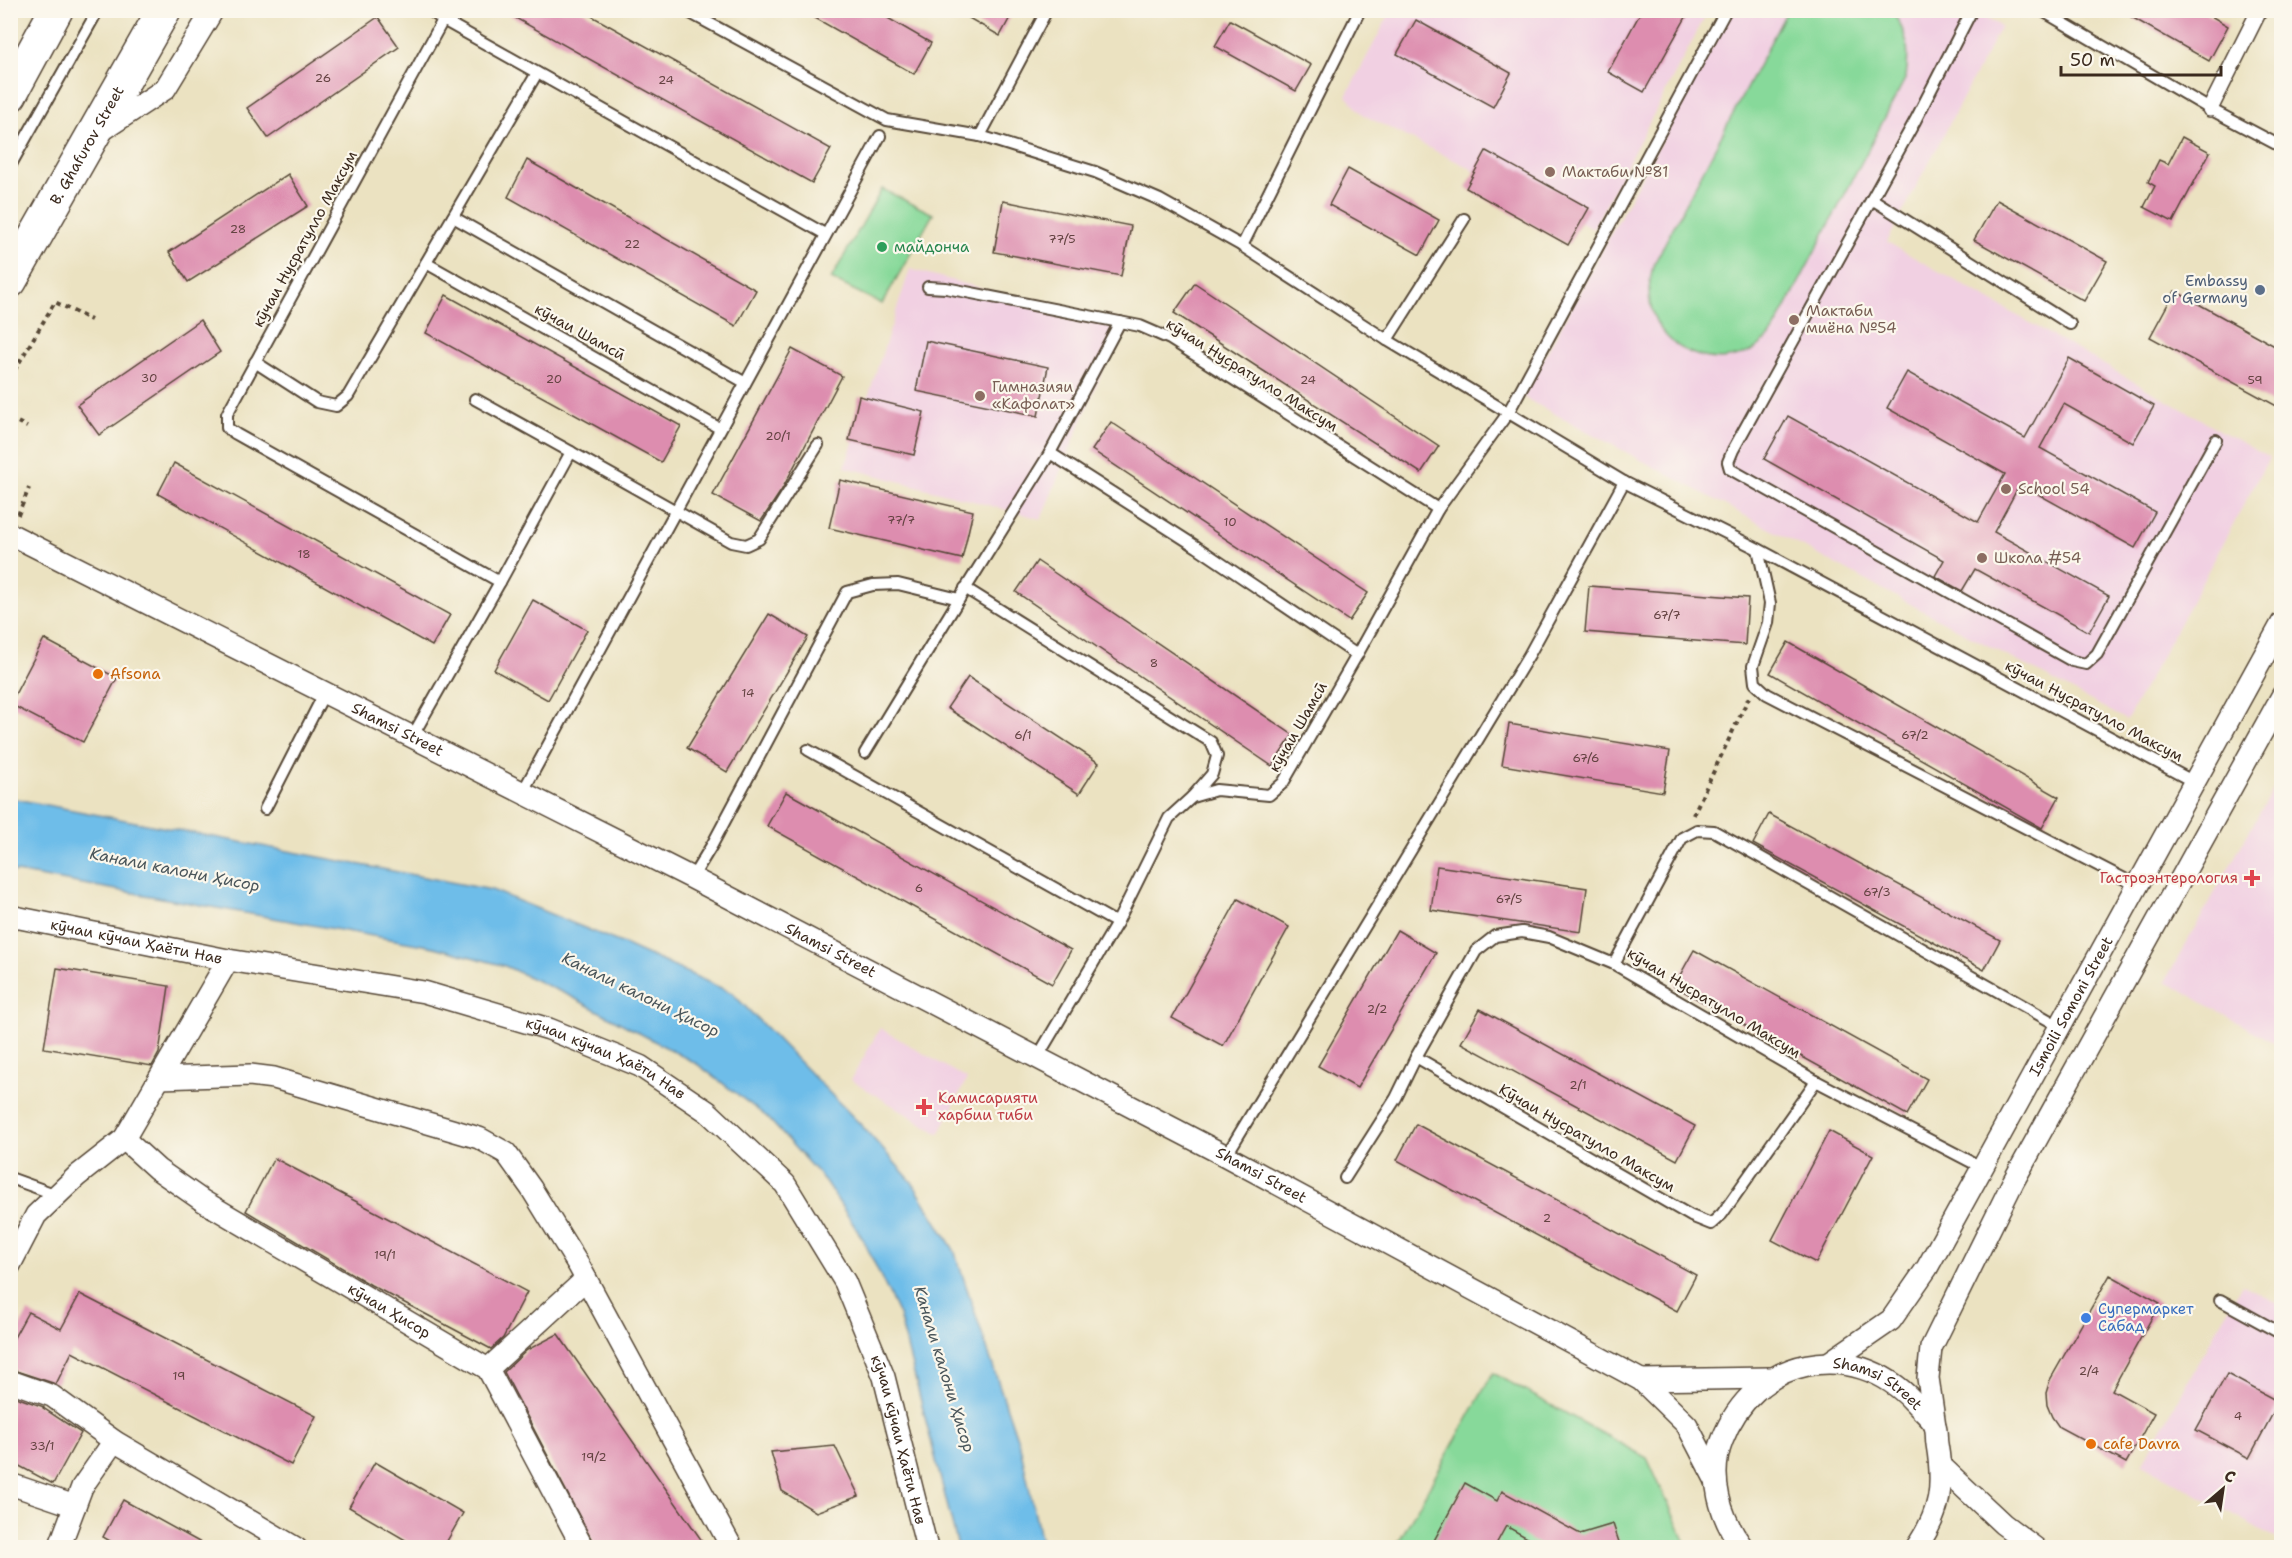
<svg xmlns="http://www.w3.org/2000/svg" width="2292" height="1558" font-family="'Shantell Sans',sans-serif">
  <rect width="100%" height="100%" fill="#fbf7ec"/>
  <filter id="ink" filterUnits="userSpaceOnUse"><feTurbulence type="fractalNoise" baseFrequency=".0167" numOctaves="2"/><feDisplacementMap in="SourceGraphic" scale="12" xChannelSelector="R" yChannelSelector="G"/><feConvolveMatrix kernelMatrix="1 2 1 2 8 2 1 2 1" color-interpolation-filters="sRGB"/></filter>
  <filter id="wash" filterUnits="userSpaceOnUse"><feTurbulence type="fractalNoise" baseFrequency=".008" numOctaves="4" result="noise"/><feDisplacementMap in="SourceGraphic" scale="24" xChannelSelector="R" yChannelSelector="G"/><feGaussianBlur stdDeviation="1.35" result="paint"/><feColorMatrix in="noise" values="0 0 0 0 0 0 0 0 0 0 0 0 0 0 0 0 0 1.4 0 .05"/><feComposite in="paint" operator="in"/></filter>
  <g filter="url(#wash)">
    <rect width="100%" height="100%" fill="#ebe2c1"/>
    <g fill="#f1d0e2">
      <polygon points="1391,11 1708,11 1593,229 1363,115 1346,96"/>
      <polygon points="1731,11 1973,11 2001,26 1887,242 2269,458 2127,720 1523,397"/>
      <polygon points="910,269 1121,326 1041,519 845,467"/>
      <polygon points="2281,775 2281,1047 2165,981"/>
      <polygon points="880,1028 967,1079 939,1134 851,1080"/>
      <polygon points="2242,1284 2281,1305 2281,1541 2142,1464"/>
    </g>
    <g fill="#87d99a" stroke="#61825c" stroke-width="1.5">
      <path d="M1787,11H1892C1908,35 1910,48 1906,77L1773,332C1768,337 1762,344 1756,348C1718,373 1661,352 1651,307C1647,293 1650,280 1653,266Z"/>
      <polygon points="882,189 933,214 882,304 831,279"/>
      <polygon points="1493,1373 1647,1458 1688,1547 1395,1548"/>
    </g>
    <polygon fill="#6ebde9" stroke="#547484" stroke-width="1.5" points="10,798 492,890 626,945 732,993 862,1126 912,1182 954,1250 1021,1450 1042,1547 958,1547 899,1315 863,1239 825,1181 767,1117 697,1064 572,997 505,966 434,947 11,871"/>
    <g id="blocks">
      <g fill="#dd8daf">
        <polygon points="501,10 581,10 831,149 812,183"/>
        <polygon points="801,10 874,10 931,43 914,74"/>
        <polygon points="955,10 1014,10 1000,36"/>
        <polygon points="1642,10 1690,10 1644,92 1608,72"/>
        <polygon points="2119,10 2201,10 2228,26 2209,61"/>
        <polygon points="378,17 399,47 268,138 247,108"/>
        <polygon points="1230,20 1311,65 1296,91 1215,46"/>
        <polygon points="1416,20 1511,73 1493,107 1397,54"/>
        <polygon points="2182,137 2210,152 2173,222 2144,207 2155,186 2148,182 2159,160 2168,164"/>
        <polygon points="1486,151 1589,208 1568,245 1466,188"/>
        <polygon points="527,160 756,290 736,326 508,197"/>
        <polygon points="1348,169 1439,220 1420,255 1329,205"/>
        <polygon points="288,174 308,206 188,282 169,252"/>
        <polygon points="1997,200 2107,261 2084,301 1974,240"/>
        <polygon points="1003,201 1131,226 1121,276 994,252"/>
        <polygon points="1195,283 1439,446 1421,473 1174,313"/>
        <polygon points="2175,291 2282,350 2282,409 2150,337"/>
        <polygon points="446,295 681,426 661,462 426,333"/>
        <polygon points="200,320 220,352 99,435 77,405"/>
        <polygon points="926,341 1048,367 1038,416 916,391"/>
        <polygon points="792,349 842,376 781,491 761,521 713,495"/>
        <polygon points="2069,358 2154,406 2133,443 2064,404 2040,448 2155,512 2135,548 2020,484 1994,532 2109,596 2089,632 1975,569 1962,591 1935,576 1944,560 1764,459 1788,416 1978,522 2005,474 1887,408 1907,372 2025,438"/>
        <polygon points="859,396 924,412 914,455 849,440"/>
        <polygon points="1111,422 1368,593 1349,621 1092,450"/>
        <polygon points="174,463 450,615 432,646 158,494"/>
        <polygon points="840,480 973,511 962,559 829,528"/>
        <polygon points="1037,561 1293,735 1272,766 1016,592"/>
        <polygon points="1589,586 1748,598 1745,645 1585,632"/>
        <polygon points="533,600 587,630 548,700 494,670"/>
        <polygon points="769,614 808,637 727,772 687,748"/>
        <polygon points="44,639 117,678 83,742 10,704"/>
        <polygon points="1788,642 2059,797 2042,828 1770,673"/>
        <polygon points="968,677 1099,763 1079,794 947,708"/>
        <polygon points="1509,724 1670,751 1663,792 1502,765"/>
        <polygon points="786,792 1071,950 1052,984 767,826"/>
        <polygon points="1769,814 2000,940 1984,970 1753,844"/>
        <polygon points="1437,866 1587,888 1581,932 1431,910"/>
        <polygon points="1238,899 1289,927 1223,1046 1172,1018"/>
        <polygon points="1397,930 1436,953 1357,1088 1318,1066"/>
        <polygon points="1694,950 1927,1079 1907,1115 1674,986"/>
        <polygon points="57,968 169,986 159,1053 152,1066 44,1048"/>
        <polygon points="1480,1009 1695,1126 1677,1160 1461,1043"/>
        <polygon points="1416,1124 1696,1275 1677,1311 1397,1160"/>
        <polygon points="1829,1131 1873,1155 1816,1263 1772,1240"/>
        <polygon points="274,1158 527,1292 503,1338 491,1349 371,1285 246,1211"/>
        <polygon points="2110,1275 2160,1303 2112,1390 2154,1413 2126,1463 2059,1427 2052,1417 2047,1405 2046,1393 2050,1380"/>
        <polygon points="80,1294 316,1416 291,1465 72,1352 56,1384 10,1369 10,1345 28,1312 61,1329"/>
        <polygon points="558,1334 707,1548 596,1548 504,1372 527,1350"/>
        <polygon points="2227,1374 2279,1402 2249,1458 2196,1430"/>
        <polygon points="10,1395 44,1407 43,1408 81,1433 53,1484 10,1461"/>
        <polygon points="835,1446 859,1496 816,1512 782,1491 771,1452"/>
        <polygon points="375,1462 463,1513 443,1548 419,1548 349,1507"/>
        <polygon points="1465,1483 1497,1501 1502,1491 1580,1534 1613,1524 1621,1548 1545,1548 1506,1526 1494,1548 1430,1548"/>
        <polygon points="123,1500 210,1548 122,1548 103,1537"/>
      </g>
    </g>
  </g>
  <g filter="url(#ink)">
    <use href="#blocks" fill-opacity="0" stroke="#554636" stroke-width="1.5"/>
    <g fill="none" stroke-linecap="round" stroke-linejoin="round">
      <defs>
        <g id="service">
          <polyline points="430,10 443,20"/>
          <polyline points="685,10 887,120 980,136 1095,172 1160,200 1242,246 1387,340 1624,482 1758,549 2194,782"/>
          <polyline points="1972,10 1915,121 1733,450 1728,462 1730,469 2072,661 2086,664 2097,654 2216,440"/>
          <polyline points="2041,10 2210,109 2282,147"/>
          <polyline points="980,136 1047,10"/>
          <polyline points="10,166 98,10"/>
          <polyline points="1872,199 2070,324"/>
          <polyline points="453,217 744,382"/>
          <polyline points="1242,246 1360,10"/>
          <polyline points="426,263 719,428"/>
          <polyline points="928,287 946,288 1140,326 1170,339 1438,509"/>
          <polyline points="1387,340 1464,219"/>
          <polyline points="255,362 317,402 336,406 348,396 537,73"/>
          <polyline points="475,399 571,452 500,582"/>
          <polyline points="571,452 731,542 746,545 759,539 818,445"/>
          <polyline points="1758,549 1770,603 1768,623 1753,666 1755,683 1767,694 2136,885"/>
          <polyline points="965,588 1211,742 1217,756 1212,774 1192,797"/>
          <polyline points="1357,655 1438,509 1508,413 1726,10"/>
          <polyline points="412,737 500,582 236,434 227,428 227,414 443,20 825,234"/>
          <polyline points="808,750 1117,923"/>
          <polyline points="865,753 959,599 1050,453 1120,322"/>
          <polyline points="522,793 880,136"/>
          <polyline points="265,809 325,692"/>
          <polyline points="692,878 712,845 847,592 873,585 898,584 959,599"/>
          <polyline points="1416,1057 1476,951 1495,936 1522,932 1549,937 1614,964"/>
          <polyline points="1037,1058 1117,923 1169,818 1192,797 1216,790 1269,795 1283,783 1357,655 1197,547 1050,453"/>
          <polyline points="1226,1156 1529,655 1624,482"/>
          <polyline points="1983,1168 1816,1081 1614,964 1682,838 1697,830 1714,831 2059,1026"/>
          <polyline points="10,1178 57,1195"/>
          <polyline points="1345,1178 1396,1098 1416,1057 1691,1216 1711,1224 1722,1214 1816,1081"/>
          <polyline points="2220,1300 2282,1334"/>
        </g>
        <polyline id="pedestrian" points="2210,109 2258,13"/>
        <g id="minor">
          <polyline points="98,133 165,89 213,10"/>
          <path id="s1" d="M10,534L692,878L1226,1156L1641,1380L1687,1425L1716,1481"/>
          <path id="s2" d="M10,916L228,960L424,992L549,1029L640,1066L708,1112L785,1184L845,1282L884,1377L927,1548"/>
          <path id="s3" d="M228,960L124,1139L157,1169L203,1201L488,1369L583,1548"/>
          <polyline points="160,1078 250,1075 274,1078 479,1138 506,1153 531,1188 579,1266 732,1548"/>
          <polyline points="10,1265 36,1215 77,1176 124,1139"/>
          <path id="s4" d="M1830,1362L1891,1320L1927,1268L2282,623"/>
          <polyline points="488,1369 586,1279"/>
          <polyline points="1641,1380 1770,1378"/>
          <polyline points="10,1381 52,1396 114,1441 296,1548"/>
          <polyline points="1935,1426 1928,1378 1931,1348 2013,1182 2282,696"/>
          <polyline points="1941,1466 2003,1524 2035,1548"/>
          <polyline points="10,1484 75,1506"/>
          <polyline points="59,1548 82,1487 114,1441"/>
          <path id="s5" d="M1743,1548C1720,1518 1708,1477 1722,1441C1753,1357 1853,1336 1914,1402C1920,1409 1932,1418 1935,1426C1937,1431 1936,1439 1937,1444C1944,1486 1941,1512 1916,1548"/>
        </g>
        <g id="primary">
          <polyline points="10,95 56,10"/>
          <path id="s6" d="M10,281L164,10"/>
        </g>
      </defs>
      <use href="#service" stroke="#554636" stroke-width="14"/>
      <use href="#pedestrian" stroke="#554636" stroke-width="18"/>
      <use href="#minor" stroke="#554636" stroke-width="24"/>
      <use href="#primary" stroke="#554636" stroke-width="36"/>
      <g stroke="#554636" stroke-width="4" stroke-dasharray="4.5 4.5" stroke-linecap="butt">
        <polyline points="10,378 55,302 91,320"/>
        <polyline points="10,418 27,427"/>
        <polyline points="18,515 29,488"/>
        <polyline points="1693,815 1749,697"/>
      </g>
      <use href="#service" stroke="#fff" stroke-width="10"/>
      <use href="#pedestrian" stroke="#fff" stroke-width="15"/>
      <use href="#minor" stroke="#fff" stroke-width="21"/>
      <use href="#primary" stroke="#fff" stroke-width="33"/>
    </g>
  </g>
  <g fill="#8d6e63" stroke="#fbf7ec" stroke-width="2">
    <circle cx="1550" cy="172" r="6"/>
    <circle cx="1794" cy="320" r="6"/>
    <circle cx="980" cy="396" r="6"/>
    <circle cx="2006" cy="489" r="6"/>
    <circle cx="1982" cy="558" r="6"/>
  </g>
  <circle fill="#2e9e5b" stroke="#fbf7ec" stroke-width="2" cx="882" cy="247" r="6"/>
  <circle fill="#5c6f8a" stroke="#fbf7ec" stroke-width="2" cx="2260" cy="290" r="6"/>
  <g fill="#e8710a" stroke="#fbf7ec" stroke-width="2">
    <circle cx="98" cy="674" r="6"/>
    <circle cx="2091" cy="1444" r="6"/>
  </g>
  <g fill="#e0444e" stroke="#fbf7ec" stroke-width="2">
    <path d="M2249 869h6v6h6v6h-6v6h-6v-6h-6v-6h6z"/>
    <path d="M921 1098h6v6h6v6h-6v6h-6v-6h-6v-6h6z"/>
  </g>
  <circle fill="#3f7fe0" stroke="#fbf7ec" stroke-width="2" cx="2086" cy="1318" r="6"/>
  <g text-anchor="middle" stroke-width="4.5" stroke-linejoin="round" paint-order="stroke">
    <g font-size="12" fill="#644342">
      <text x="323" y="82">26</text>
      <text x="666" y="84">24</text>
      <text x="238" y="233">28</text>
      <text x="1062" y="243">77/5</text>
      <text x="632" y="248">22</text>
      <text x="149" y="382">30</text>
      <text x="554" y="383">20</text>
      <text x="1308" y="384">24</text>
      <text x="2255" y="384">59</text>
      <text x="778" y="440">20/1</text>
      <text x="901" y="524">77/7</text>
      <text x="1230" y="526">10</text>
      <text x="304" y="558">18</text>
      <text x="1667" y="619">67/7</text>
      <text x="1154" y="667">8</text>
      <text x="748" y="697">14</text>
      <text x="1023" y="739">6/1</text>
      <text x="1915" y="739">67/2</text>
      <text x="1586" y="762">67/6</text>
      <text x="919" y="892">6</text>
      <text x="1877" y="896">67/3</text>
      <text x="1509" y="903">67/5</text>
      <text x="1377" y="1013">2/2</text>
      <text x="1578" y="1089">2/1</text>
      <text x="1547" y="1222">2</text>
      <text x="385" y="1259">19/1</text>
      <text x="2089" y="1375">2/4</text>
      <text x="179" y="1380">19</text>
      <text x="2238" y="1420">4</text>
      <text x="42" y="1450">33/1</text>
      <text x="594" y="1461">19/2</text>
    </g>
    <g font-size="15" fill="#3b2a1e" stroke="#fbf7ec">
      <text dy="5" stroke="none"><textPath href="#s6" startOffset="156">B. Ghafurov Street</textPath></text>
      <text transform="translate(305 239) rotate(-61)" y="5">кӯчаи Нусратулло Максум</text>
      <text transform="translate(580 332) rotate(29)" y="5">кӯчаи Шамсӣ</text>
      <text transform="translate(1252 375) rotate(32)" y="5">кӯчаи Нусратулло Максум</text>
      <text transform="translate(2094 711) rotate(28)" y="5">кӯчаи Нусратулло Максум</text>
      <text transform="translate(1298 727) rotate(-60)" y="5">кӯчаи Шамсӣ</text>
      <text dy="5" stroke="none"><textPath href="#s1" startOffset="434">Shamsi Street</textPath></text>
      <text dy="5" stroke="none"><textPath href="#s2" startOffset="129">кӯчаи кӯчаи Ҳаёти Нав</textPath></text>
      <text dy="5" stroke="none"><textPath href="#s1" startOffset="920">Shamsi Street</textPath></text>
      <text transform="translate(1714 1003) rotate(31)" y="5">кӯчаи Нусратулло Максум</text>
      <text dy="5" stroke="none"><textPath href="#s4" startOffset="436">Ismoili Somoni Street</textPath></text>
      <text dy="5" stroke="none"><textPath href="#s2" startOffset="615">кӯчаи кӯчаи Ҳаёти Нав</textPath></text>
      <text transform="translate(1587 1138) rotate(30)" y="5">Кӯчаи Нусратулло Максум</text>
      <text dy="5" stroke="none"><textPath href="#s1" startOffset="1406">Shamsi Street</textPath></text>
      <text dy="5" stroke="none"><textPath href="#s3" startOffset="524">кӯчаи Ҳисор</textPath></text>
      <text dy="5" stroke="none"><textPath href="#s5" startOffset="309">Shamsi Street</textPath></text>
      <text dy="5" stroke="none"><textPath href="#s2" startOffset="1119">кӯчаи кӯчаи Ҳаёти Нав</textPath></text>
    </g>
    <g font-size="15" fill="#785e54" stroke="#fbf7ec" text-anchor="start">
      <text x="1562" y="177">Мактаби №81</text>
      <text x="1806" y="316">Мактаби<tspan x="1806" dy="17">миёна №54</tspan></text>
      <text x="992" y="392">Гимназияи<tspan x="992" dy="17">«Кафолат»</tspan></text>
      <text x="2018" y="494">School 54</text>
      <text x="1994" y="563">Школа #54</text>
    </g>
    <g font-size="15" fill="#27864d" stroke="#fbf7ec" text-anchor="start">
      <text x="894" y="252">майдонча</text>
    </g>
    <g font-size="15" fill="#4e5e75" stroke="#fbf7ec" text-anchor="end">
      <text x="2248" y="286">Embassy<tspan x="2248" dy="17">of Germany</tspan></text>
    </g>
    <g font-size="15" fill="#c56008" stroke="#fbf7ec" text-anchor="start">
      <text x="110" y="679">Afsona</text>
      <text x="2103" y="1449">cafe Davra</text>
    </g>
    <g font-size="15" fill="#be3a42" stroke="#fbf7ec" text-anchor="end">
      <text x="2238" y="883">Гастроэнтерология</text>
      <text x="938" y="1103" text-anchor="start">Камисарияти<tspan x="938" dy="17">харбии тиби</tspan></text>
    </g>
    <g font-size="15" fill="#366cbe" stroke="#fbf7ec" text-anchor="start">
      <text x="2098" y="1314">Супермаркет<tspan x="2098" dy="17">Сабад</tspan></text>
    </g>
    <g font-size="16" font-style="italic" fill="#4a565b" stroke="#fbf7ec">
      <text transform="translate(175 869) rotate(11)" y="6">Канали калони Ҳисор</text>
      <text transform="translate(641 994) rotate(26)" y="6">Канали калони Ҳисор</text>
      <text transform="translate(945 1369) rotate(73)" y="6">Канали калони Ҳисор</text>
    </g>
  </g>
  <rect width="2292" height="1558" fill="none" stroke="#fbf7ec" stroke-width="36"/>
  <g transform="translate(2223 1489) rotate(29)" stroke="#fbf7ec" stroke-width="4.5" paint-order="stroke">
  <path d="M0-4.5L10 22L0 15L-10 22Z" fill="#3b2a1e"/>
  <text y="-9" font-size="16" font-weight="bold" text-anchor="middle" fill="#3b2a1e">С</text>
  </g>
  <path d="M2061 66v9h160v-9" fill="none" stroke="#3b2a1e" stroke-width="3"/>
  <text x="2070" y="66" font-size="18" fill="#3b2a1e" stroke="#fbf7ec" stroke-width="4.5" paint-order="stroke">50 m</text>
</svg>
